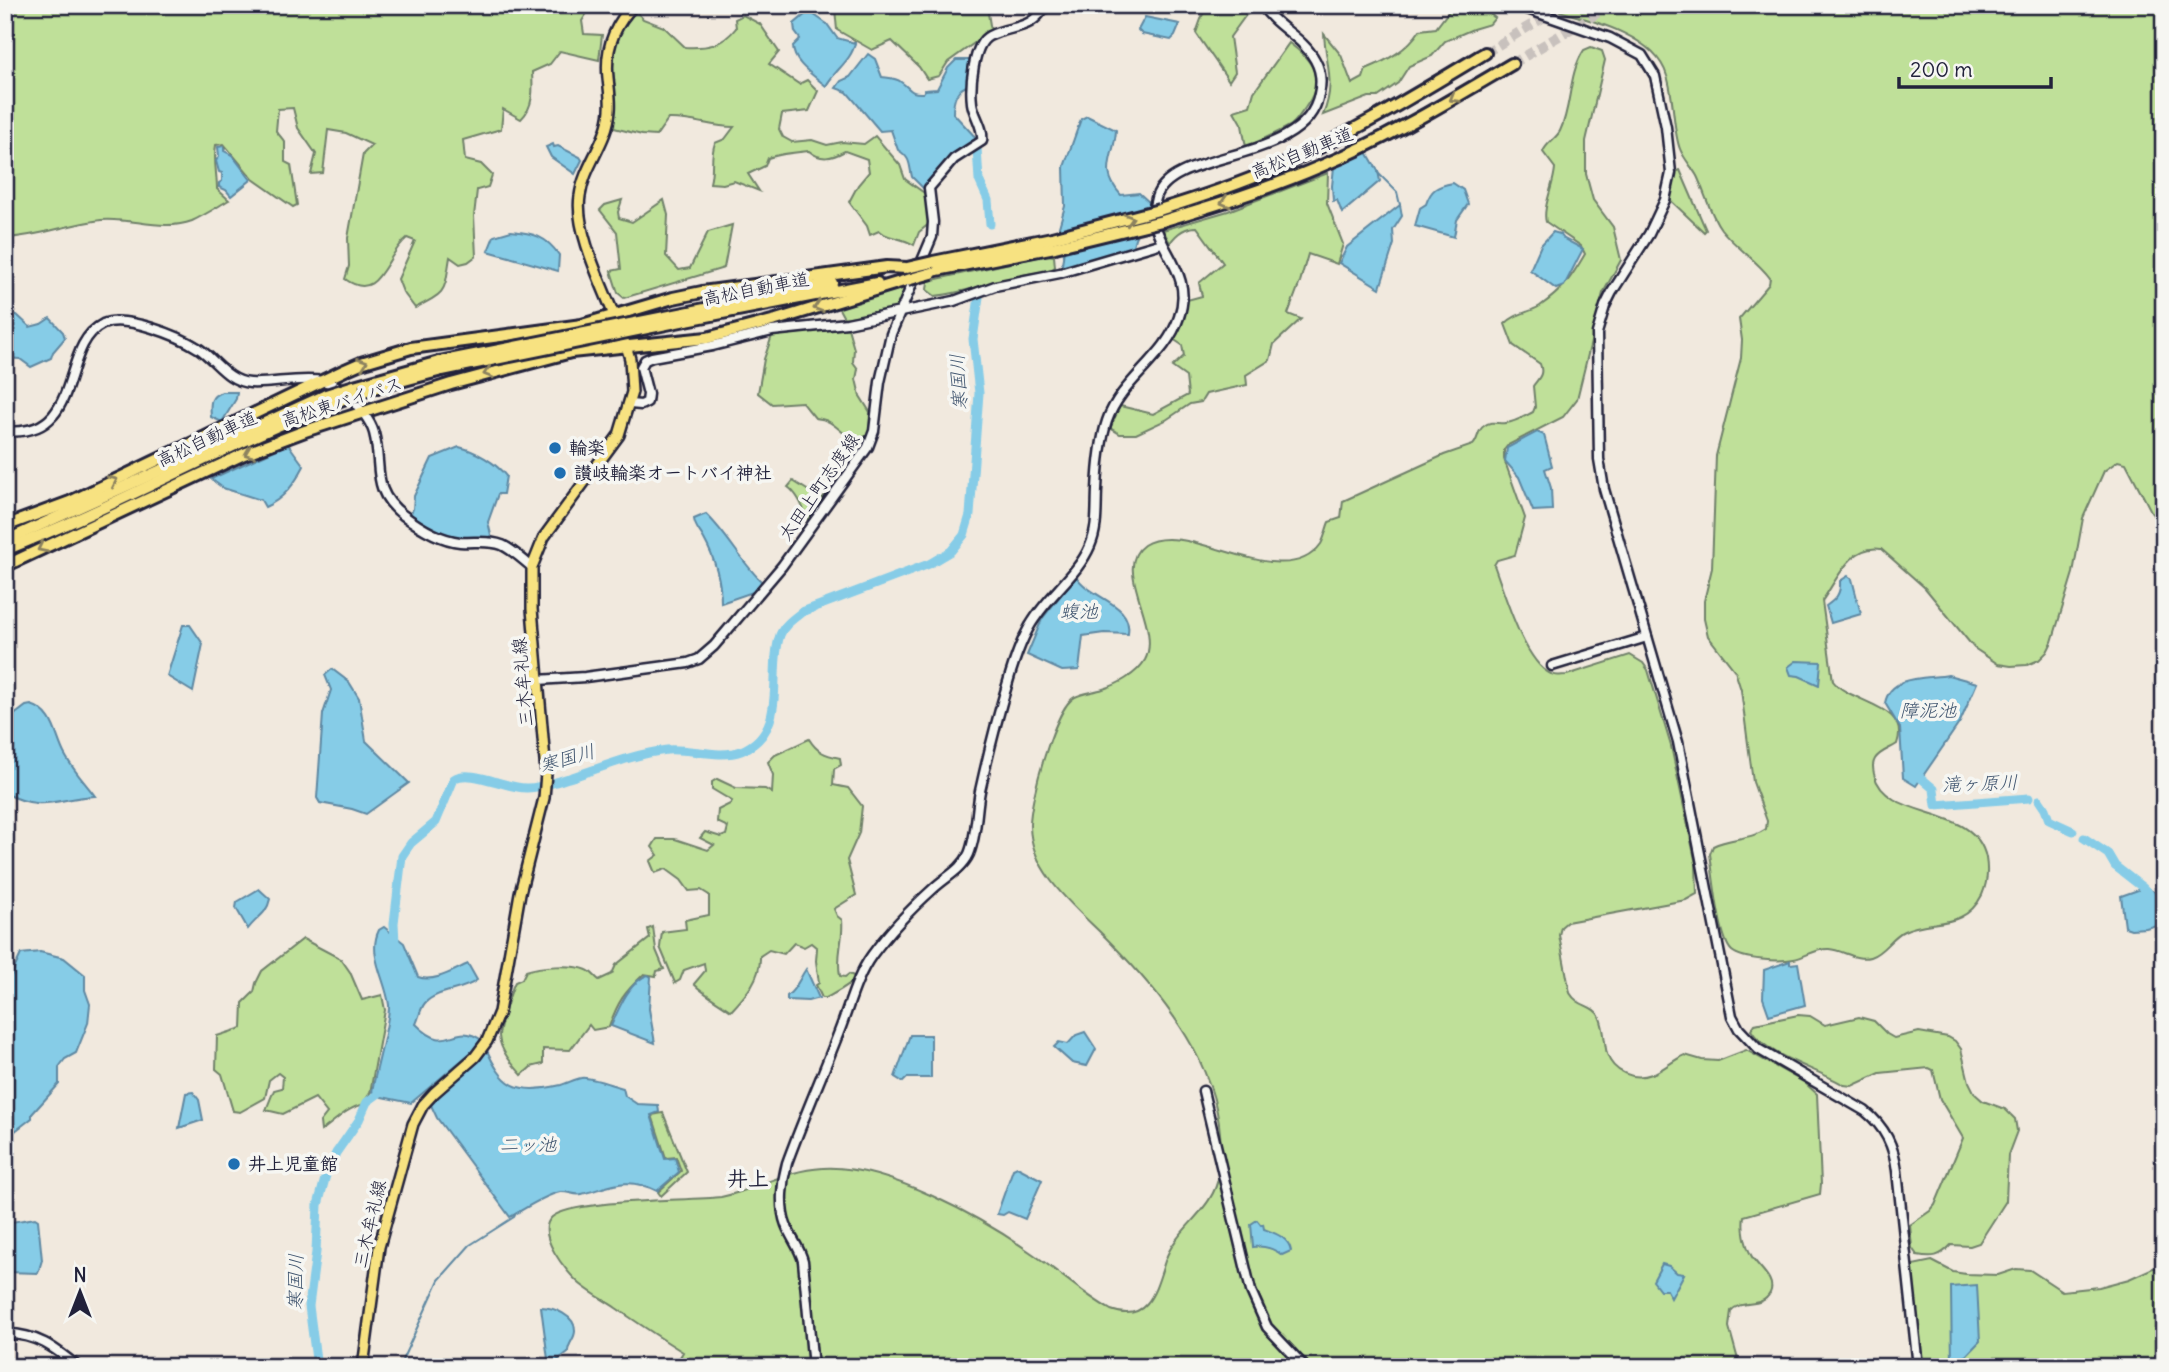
<svg xmlns="http://www.w3.org/2000/svg" width="2169" height="1372" font-family="Delius,'Klee One',sans-serif">
  <rect width="100%" height="100%" fill="#f1e9de"/>
  <filter id="ink" filterUnits="userSpaceOnUse"><feTurbulence type="fractalNoise" baseFrequency=".0143" numOctaves="2"/><feDisplacementMap in="SourceGraphic" scale="14" xChannelSelector="R" yChannelSelector="G"/><feConvolveMatrix kernelMatrix="1 2 1 2 8 2 1 2 1" color-interpolation-filters="sRGB"/></filter>
  <g filter="url(#ink)">
    <g fill="#bfe099" stroke="#70816a" stroke-width="2">
      <path d="M5,5H598L589,10L582,21L584,34L602,35L599,60L560,51L550,64L532,72C533,89 534,107 521,119L503,109L501,129L463,140L465,160L481,164L492,175L488,187L477,190L474,216L476,256L468,262L460,264L450,257C444,293 448,291 415,308L403,292L398,279L415,241L407,238C384,256 380,304 345,279L349,266L348,238L363,154L372,145L346,133L328,130L323,173L311,174L316,154L298,128L293,108L278,109L276,131L285,142V162L291,165L297,205L293,207L253,179L224,144L216,145C213,160 217,173 217,189L229,200C217,207 205,215 192,221C163,232 130,217 101,220C68,224 38,237 5,238Z"/>
      <polygon points="815,5 991,5 988,13 991,31 948,62 939,76 927,79 919,67 892,41 872,50 837,30 835,9 815,10"/>
      <polygon points="1214,5 1255,5 1257,9 1246,15 1230,37 1235,72 1229,81 1196,33 1204,11"/>
      <path d="M1448,5H1479L1495,18L1490,24L1473,29L1445,41L1432,56L1409,66L1398,83L1378,97H1369L1323,115C1336,83 1326,66 1324,34L1341,55L1352,84L1363,78L1366,69C1388,60 1407,50 1420,30L1436,28L1449,11Z"/>
      <path d="M1537,5H2164V527L2153,515L2126,463L2118,461L2104,471L2083,518L2073,573L2052,642L2047,652L2039,660L2027,665L2011,666L1998,664L1974,648L1925,588L1881,549C1850,544 1837,580 1822,601L1833,681C1850,704 1911,704 1897,744C1890,749 1880,751 1875,759C1872,764 1873,768 1874,774C1886,823 1975,802 1986,858C1988,870 1987,884 1982,895C1964,931 1931,918 1904,931C1891,937 1884,953 1870,957C1856,961 1843,950 1829,949C1816,948 1806,957 1794,959C1780,962 1743,960 1732,951C1719,940 1713,873 1710,854L1713,846C1730,837 1751,840 1766,829L1767,821L1753,782L1741,690L1735,671L1708,636L1704,619V601L1712,568L1716,456L1741,358L1742,340L1739,319L1769,284L1770,278C1757,260 1735,247 1721,229C1710,214 1705,193 1697,176C1692,167 1684,159 1680,149C1673,132 1674,96 1667,76C1654,31 1577,17 1537,5Z"/>
      <path d="M635,10L643,19L664,27L685,47C707,48 722,46 736,28L735,19L743,15L760,24L779,52L769,64L799,84L807,80L818,91L809,111L782,114L779,129L783,137L792,142L812,140L827,145L842,142L864,144L875,136L900,165L905,179L927,195L930,223L919,232L914,245C902,237 886,238 879,231L870,235L867,226L849,202L858,185L869,172L867,159L845,151C832,158 821,161 809,151C798,152 779,154 768,158L765,166L748,174L759,191L734,181L723,184L710,183C714,169 710,156 715,143L725,139L734,127C710,127 693,118 668,119L656,136L642,135L614,128L616,103L611,55L617,32Z"/>
      <path d="M1289,43C1314,61 1326,80 1305,108C1301,113 1297,121 1291,125C1277,133 1261,140 1246,147L1242,125L1234,111L1250,106L1254,92Z"/>
      <path d="M1591,47L1602,51L1605,60L1586,141V174L1593,200L1613,227L1621,260L1603,293L1577,399L1563,417L1508,445L1504,450V459L1525,518L1515,555L1497,560L1494,565C1504,592 1524,662 1551,674C1556,677 1561,675 1567,675L1630,655L1643,663L1648,670L1671,746L1696,864L1697,894L1686,900L1567,922L1561,927L1559,935L1570,993C1578,1007 1594,1005 1599,1016C1605,1028 1604,1042 1607,1054C1613,1072 1633,1081 1652,1074C1663,1070 1673,1060 1685,1055L1702,1060L1718,1061L1746,1050L1805,1083L1817,1094L1821,1184L1820,1194L1744,1216C1742,1228 1745,1244 1751,1255C1756,1266 1777,1279 1770,1293C1762,1309 1741,1299 1731,1311L1729,1327L1740,1367H680L676,1364L683,1352C660,1338 638,1323 616,1308C604,1300 591,1293 580,1284C567,1273 534,1233 552,1217C573,1199 688,1201 721,1197C757,1190 784,1170 823,1168C886,1164 982,1218 1033,1254C1059,1272 1083,1294 1111,1310C1149,1324 1156,1288 1165,1261C1176,1227 1214,1211 1219,1174C1232,1081 1171,1004 1110,942C1079,910 1031,875 1030,826C1029,803 1055,706 1075,697C1083,693 1094,692 1103,689C1117,685 1137,674 1145,660C1163,626 1111,568 1144,545C1187,517 1283,597 1321,544C1325,537 1326,529 1329,522L1341,518L1343,501L1444,455L1473,445C1479,439 1477,430 1484,426C1491,420 1498,424 1506,423C1515,422 1525,416 1533,412L1535,407L1533,386C1539,378 1544,374 1540,364L1513,345L1505,324C1515,313 1529,313 1540,306C1563,290 1571,278 1585,254L1581,246L1546,222C1542,208 1554,185 1555,168L1543,152C1546,143 1556,139 1560,131C1572,106 1568,74 1584,50Z"/>
      <polygon points="1680,170 1706,230 1704,232 1669,199 1673,173"/>
      <path d="M1328,173L1327,203L1343,244L1337,264L1308,254L1300,282L1288,314L1301,319L1274,344L1270,360L1246,375L1247,385L1206,394L1201,402L1190,404L1166,420L1136,434H1120L1110,428L1120,406L1153,414L1188,395L1186,377L1172,367L1184,356L1182,345L1173,339L1184,315L1187,300L1202,296L1199,283L1223,263L1197,227C1185,227 1176,234 1170,243L1163,230L1228,211Z"/>
      <polygon points="622,200 618,212 619,218 632,222 664,200 668,215 666,256 679,270 690,268 708,232 732,225 724,268 624,298 618,293 611,271 621,269 617,232 600,210 605,205"/>
      <path d="M1047,255L1054,256L1055,267C1047,274 1033,272 1023,275C993,282 965,293 935,296L927,290L928,281Z"/>
      <polygon points="908,286 897,309 844,318 838,307"/>
      <path d="M848,328L854,349L853,362L858,369L856,379L860,396L870,412L869,435L856,440C837,433 837,420 815,418L802,402L772,404L758,393L764,359L772,336Z"/>
      <path d="M793,481L820,498L830,494L809,524C805,511 799,495 788,487Z"/>
      <path d="M809,739C817,752 825,755 840,758L841,765L834,769L833,785L848,788L862,806L859,833L847,860L856,895L834,909L837,916L842,920C844,940 836,954 840,976L845,977L849,974L856,977C853,984 833,994 826,998H822L816,985L819,983L816,961L817,948L811,943L804,947L794,943L784,954L769,950L760,956C761,978 746,995 731,1011C719,1002 705,995 694,984L705,971L704,963L684,970L680,980L675,983L660,947L662,932L686,929L685,920L709,915V895L701,890L689,891L681,880L666,869L655,873L650,861L658,855L652,847L657,839H675L708,850L714,845L700,838L705,832L721,837L726,835L728,827L717,822L718,810L730,804L732,801L712,789V782L717,779L736,788L765,789L772,793L773,775L768,762L775,755Z"/>
      <path d="M653,927L656,950L664,969L657,971L656,976L644,974C624,993 618,1001 609,1027L593,1030L589,1025L570,1050L543,1049V1064L531,1067L522,1075C513,1065 500,1051 499,1036C499,1029 511,990 515,982L522,979L526,971C539,966 574,964 587,970C592,972 595,977 599,980L612,974L616,965L650,938L648,929Z"/>
      <path d="M303,939L341,959L350,972L362,1000L382,995L385,1010L370,1093L362,1105C348,1107 334,1122 321,1131L320,1122L327,1113L315,1098L283,1114L266,1110L274,1090L282,1088L283,1077L278,1073L269,1080L265,1098L240,1112L233,1111L222,1074L216,1069L217,1036L242,1028L243,1003L254,992L256,983L262,971Z"/>
      <path d="M1798,1015L1810,1016L1825,1025L1859,1017L1874,1021L1887,1034L1894,1038L1919,1032L1948,1037L1955,1041L1961,1049L1969,1082L1975,1094L1983,1101L2005,1109L2015,1119L2017,1131L2008,1155L2006,1201L1979,1243L1970,1246L1951,1245C1940,1257 1933,1258 1917,1255L1912,1248L1910,1225L1930,1211L1935,1205L1963,1138L1940,1099L1933,1070L1929,1068L1880,1073L1852,1086L1844,1085C1818,1069 1766,1056 1751,1030L1755,1024Z"/>
      <polygon points="663,1113 687,1172 661,1196 658,1192 681,1171 676,1157 666,1158 652,1115"/>
      <polygon points="1932,1261 1953,1272 1966,1274 1998,1275 2016,1269 2030,1270 2062,1291 2099,1287 2129,1279 2153,1268 2164,1268 2164,1367 1923,1367 1913,1283 1913,1265"/>
    </g>
    <g fill="#86cce7" stroke="#5e88a2" stroke-width="2">
      <path d="M810,12L827,24L837,38L855,43C852,60 834,71 826,86C813,75 793,63 793,46L800,39L795,32L794,24L807,13Z"/>
      <polygon points="1145,17 1180,24 1175,36 1171,40 1142,34 1138,30"/>
      <path d="M868,54L875,59L882,77C888,78 896,78 901,82C911,89 910,94 923,93L925,90L937,89L948,68L956,60H971L969,85C956,89 953,100 953,113L978,140L969,149L963,147L952,154L923,188L912,177C909,164 911,158 898,150L891,130L880,131L847,92L836,88L841,81L850,77Z"/>
      <path d="M1087,116L1116,130C1115,157 1098,170 1121,195L1139,193L1150,203L1135,238L1132,249L1118,251L1065,267L1062,265L1064,250L1059,227L1065,206L1064,167L1081,119Z"/>
      <polygon points="553,144 554,147 558,146 580,157 582,160 575,174 551,157 546,147"/>
      <polygon points="224,146 224,151 232,155 251,180 231,196 226,190 219,187 219,183 222,181 222,173 219,172 216,161 219,156 218,147"/>
      <polygon points="1367,152 1378,171 1380,181 1342,213 1337,200 1333,201 1332,186 1334,167"/>
      <path d="M1453,183L1463,190L1468,204L1457,220L1454,237L1415,226L1420,208L1426,204C1431,189 1437,186 1453,183Z"/>
      <polygon points="1400,205 1402,216 1393,230 1394,244 1380,288 1339,263 1347,247"/>
      <path d="M511,231C533,233 546,236 559,255L558,271L488,251L494,236Z"/>
      <polygon points="1553,232 1560,234 1564,239 1583,249 1564,286 1556,289 1530,270 1541,245"/>
      <polygon points="5,312 17,315 30,327 41,324 50,318 63,332 65,338 53,352 51,358 31,367 20,359 5,358"/>
      <path d="M222,392H237L236,399L222,422L211,417C210,404 209,396 222,392Z"/>
      <polygon points="1537,432 1544,435 1552,466 1545,469 1551,488 1552,510 1533,511 1519,477 1505,461 1507,448"/>
      <path d="M288,444L304,466C295,483 284,499 265,507L261,500L223,488L211,479Z"/>
      <path d="M459,447C476,451 496,463 506,476L503,494H498L488,522L492,539L467,540L438,535L409,516L413,509L414,496L432,458Z"/>
      <path d="M706,514C728,535 741,562 763,583L756,591L721,603C721,581 715,559 704,539C700,531 695,528 694,519Z"/>
      <path d="M1076,576C1090,599 1133,602 1128,634L1104,633L1083,636L1079,670L1062,671L1027,655L1042,619Z"/>
      <path d="M1848,576L1852,579L1861,614L1831,623L1826,606C1836,599 1841,594 1840,581Z"/>
      <polygon points="183,625 190,625 203,644 193,692 167,676"/>
      <polygon points="1796,661 1821,662 1819,685 1799,676 1791,675 1788,667"/>
      <polygon points="332,669 349,682 359,698 366,741 409,783 366,814 352,809 320,803 317,798 323,714 331,690 325,675"/>
      <path d="M1948,675L1977,683L1960,722L1916,786L1903,778L1900,728L1885,703C1891,674 1927,679 1948,675Z"/>
      <path d="M31,705C55,712 55,737 65,755C73,770 85,783 95,796C58,798 43,813 5,793V722L26,706Z"/>
      <polygon points="2142,885 2164,898 2164,923 2146,928 2131,929 2125,927 2121,896 2141,889"/>
      <path d="M259,889L270,899C267,914 257,917 248,929L236,908L237,902Z"/>
      <path d="M384,927L404,943L418,977C434,983 454,970 468,964L477,980C462,992 438,989 425,1003C420,1009 419,1018 416,1024C450,1058 451,1019 482,1040L475,1049L411,1103L382,1097L372,1092C375,1071 390,1023 389,1005C386,980 367,954 379,930Z"/>
      <polygon points="40,952 64,958 85,975 85,990 90,1004 88,1023 76,1053 65,1059 59,1067 59,1084 32,1114 32,1118 14,1132 5,1136 5,982 10,978 21,954"/>
      <polygon points="1790,961 1790,964 1798,963 1805,1005 1769,1015 1763,998 1764,970"/>
      <path d="M806,969L819,998L808,1001L787,1000V996C797,988 799,979 806,969Z"/>
      <path d="M648,975L651,977L649,1009L655,1043L611,1026C618,1010 630,980 648,975Z"/>
      <polygon points="1085,1032 1096,1049 1087,1066 1072,1063 1054,1047 1059,1042 1068,1044 1076,1035"/>
      <polygon points="910,1035 931,1035 931,1078 907,1078 903,1082 895,1077"/>
      <path d="M485,1046C503,1087 515,1095 561,1085C568,1083 575,1079 581,1078C589,1076 614,1086 623,1088L625,1096L637,1104L658,1105L659,1112L651,1115L665,1159L675,1158L679,1172L657,1191C627,1176 612,1186 582,1194C575,1196 568,1191 560,1192C543,1196 526,1208 510,1217L437,1118L429,1101Z"/>
      <polygon points="193,1092 199,1100 203,1120 179,1128 186,1093"/>
      <polygon points="1017,1167 1042,1180 1025,1219 1008,1212 1003,1215 997,1214 1013,1169"/>
      <polygon points="35,1218 38,1220 42,1260 38,1273 5,1272 5,1223"/>
      <path d="M1257,1220L1261,1225L1263,1224L1264,1229C1277,1234 1289,1238 1291,1251L1282,1255C1274,1249 1263,1245 1253,1247L1251,1224Z"/>
      <polygon points="1662,1264 1669,1266 1677,1273 1684,1274 1671,1298 1667,1290 1660,1290 1653,1281"/>
      <polygon points="1977,1285 1980,1341 1955,1367 1952,1367 1951,1287"/>
      <path d="M541,1307C553,1307 576,1316 575,1331C575,1339 568,1343 568,1352L549,1367Z"/>
    </g>
    <g fill="none" stroke-linecap="round" stroke-linejoin="round">
      <g stroke="#5e88a2" stroke-width="2">
        <polyline points="1378,173 1397,192 1400,205"/>
        <polyline points="399,1367 439,1280 470,1245 514,1217 515,1215"/>
      </g>
      <g stroke="#86cce7" stroke-width="9">
        <polyline points="972,141 977,148 979,180 988,200 990,224"/>
        <polyline points="1914,772 1934,789 1936,805 2029,798"/>
        <polyline points="2039,800 2045,809 2049,820 2073,831"/>
        <polyline points="2084,838 2108,854 2115,866 2142,887 2164,909"/>
        <path d="M395,943L394,923L402,856L411,843L436,822L454,779C469,768 508,789 527,788C541,788 555,782 569,778C601,768 633,754 667,750C690,748 719,759 741,751C790,731 767,673 780,635C784,625 793,619 802,612L929,564L951,551L964,535L970,515L979,393L973,339L979,297"/>
        <polyline points="317,1367 309,1306 316,1252 318,1205 326,1175 336,1153 359,1120 367,1102 386,1088"/>
      </g>
      <g stroke="#c8c1bd" stroke-width="10" stroke-dasharray="10 5" stroke-linecap="butt">
        <polyline points="1485,53 1564,5"/>
        <polyline points="1512,64 1611,5"/>
      </g>
      <defs>
        <g id="secondary">
          <path d="M1516,5L1610,38L1642,55L1655,76L1666,127L1671,173L1665,200L1649,234L1612,292L1605,306L1597,333L1599,459L1604,489L1678,742L1732,1016L1739,1029L1758,1049L1865,1111C1885,1127 1894,1146 1897,1171L1918,1367"/>
          <polyline points="630,404 641,405 647,402 648,394 641,367 645,360 652,357 712,346 772,331 847,323 954,301 995,286 1060,273 1162,243"/>
          <path d="M5,431C85,439 58,346 103,324C125,314 179,336 198,348C216,360 227,381 250,383C280,385 324,369 347,394C357,405 370,419 374,433C383,467 370,489 403,515C419,527 440,540 460,542C474,543 489,540 502,545C513,550 523,560 532,567"/>
          <polyline points="1552,666 1647,637"/>
          <path d="M538,680L585,677L688,663L699,659L714,646L782,566L868,447L874,431L880,382L891,334L932,237L933,222L929,188L954,159L982,141C984,127 974,117 972,103C970,87 973,44 989,36C1013,24 1030,32 1046,5"/>
          <polyline points="1203,1091 1251,1291 1267,1327 1305,1367"/>
          <path d="M5,1334C36,1333 55,1348 78,1367"/>
          <path d="M813,1367L803,1261C800,1248 791,1238 786,1225C779,1207 782,1181 787,1163C803,1119 822,1076 839,1032C849,1007 856,977 872,955C888,933 914,906 934,888C946,877 962,869 969,854C977,835 976,811 980,791C988,755 997,718 1008,682C1014,661 1022,636 1035,618C1052,592 1078,574 1090,546C1098,528 1096,509 1097,490C1098,468 1100,442 1107,421C1121,380 1166,358 1179,317C1197,265 1142,243 1156,198C1171,148 1306,165 1319,94C1322,82 1321,71 1315,60C1303,37 1275,27 1262,5"/>
        </g>
        <path id="primary" d="M363,1367L379,1247L413,1124L423,1105L434,1093L475,1057L487,1041L499,1012L520,893L544,798L546,773L532,609V567L544,537L619,435L632,392L630,359C618,313 573,239 580,196C584,165 608,142 610,110C611,99 609,89 608,78C605,50 614,25 634,5"/>
        <g id="highway">
          <path d="M1159,210C1198,198 1237,185 1274,169C1348,136 1417,94 1485,53"/>
          <path d="M1162,221C1215,205 1268,189 1319,167C1387,139 1449,101 1512,64"/>
          <polyline points="933,262 1052,238"/>
          <polyline points="932,271 1055,247"/>
          <polyline points="685,313 832,283"/>
          <polyline points="686,320 877,283"/>
          <polyline points="354,386 439,362"/>
          <polyline points="367,390 442,370"/>
          <polyline points="5,526 70,502 345,370 361,363 411,348 582,325 673,298 702,292 887,267 907,268"/>
          <polyline points="5,541 326,395"/>
          <path d="M5,550C118,506 222,446 335,402"/>
          <polyline points="5,566 244,454 305,431 451,384 571,352 707,338 776,320 907,280"/>
        </g>
      </defs>
      <use href="#secondary" stroke="#22223b" stroke-width="13"/>
      <use href="#primary" stroke="#22223b" stroke-width="14"/>
      <use href="#highway" stroke="#22223b" stroke-width="16"/>
      <use href="#secondary" stroke="#f6f6f2" stroke-width="8"/>
      <use href="#primary" stroke="#f7e281" stroke-width="9"/>
      <use href="#highway" stroke="#f7e281" stroke-width="10"/>
      <defs>
        <g id="highway-bridge">
          <polyline points="1052,238 1159,210"/>
          <polyline points="1055,247 1162,221"/>
          <polyline points="907,268 933,262"/>
          <polyline points="907,280 932,273"/>
          <polyline points="439,362 685,313"/>
          <polyline points="442,370 686,320"/>
          <polyline points="326,395 354,386"/>
          <polyline points="335,402 367,390"/>
        </g>
      </defs>
      <use href="#highway-bridge" stroke="#22223b" stroke-width="16" stroke-linecap="butt"/>
      <use href="#highway-bridge" stroke="#f7e281" stroke-width="10"/>
    </g>
    <defs><path id="oneway-chevron" d="M-2-3.5L2.5 0L-2 3.5" fill="none" stroke-width="1.6" stroke-linecap="round" stroke-linejoin="round" transform="scale(1.75)"/></defs>
    <g stroke="#8c825e">
      <use href="#oneway-chevron" transform="translate(1454 98) rotate(149)"/>
      <use href="#oneway-chevron" transform="translate(1225 202) rotate(163)"/>
      <use href="#oneway-chevron" transform="translate(1129 219) rotate(-16)"/>
      <use href="#oneway-chevron" transform="translate(818 307) rotate(162)"/>
      <use href="#oneway-chevron" transform="translate(363 363) rotate(-20)"/>
      <use href="#oneway-chevron" transform="translate(488 373) rotate(164)"/>
      <use href="#oneway-chevron" transform="translate(249 453) rotate(158)"/>
      <use href="#oneway-chevron" transform="translate(113 481) rotate(-25)"/>
      <use href="#oneway-chevron" transform="translate(42 548) rotate(154)"/>
    </g>
  </g>
  <g fill="#1f6fb2" stroke="#f6f6f2" stroke-width="2.5">
    <circle cx="555" cy="448" r="7"/>
    <circle cx="560" cy="473" r="7"/>
    <circle cx="234" cy="1164" r="7"/>
  </g>
  <g text-anchor="middle" stroke-width="7" stroke-linejoin="round" paint-order="stroke">
    <g font-size="18" fill="#22223b" stroke="#f6f6f2">
      <text transform="translate(1302 153) rotate(-22)" y="6">高松自動車道</text>
      <text transform="translate(756 289) rotate(-11)" y="6">高松自動車道</text>
      <text transform="translate(342 402) rotate(-18)" y="6">高松東バイパス</text>
      <text transform="translate(207 439) rotate(-25)" y="6">高松自動車道</text>
      <text transform="translate(819 487) rotate(-55)" y="6">太田上町志度線</text>
      <text transform="translate(523 682) rotate(-95)" y="6">三木牟礼線</text>
      <text transform="translate(370 1224) rotate(-77)" y="6">三木牟礼線</text>
    </g>
    <g font-size="18" font-weight="bold" fill="#22223b" stroke="#f6f6f2" text-anchor="start">
      <text x="569" y="454">輪楽</text>
      <text x="574" y="479">讃岐輪楽オートバイ神社</text>
      <text x="248" y="1170">井上児童館</text>
    </g>
    <g font-size="19" font-style="italic" fill="#40556f" stroke="#f6f6f2">
      <text transform="translate(958 382) rotate(-93)" y="7">寒国川</text>
      <text x="1079" y="618">蝮池</text>
      <text x="1928" y="717">障泥池</text>
      <text transform="translate(567 758) rotate(-16)" y="7">寒国川</text>
      <text transform="translate(1980 783) rotate(-2)" y="7">滝ヶ原川</text>
      <text x="528" y="1151">二ッ池</text>
      <text transform="translate(295 1282) rotate(-89)" y="7">寒国川</text>
    </g>
    <g font-size="21" font-weight="bold" fill="#22223b" stroke="#f6f6f2">
      <text x="748" y="1186">井上</text>
    </g>
  </g>
  <rect width="2169" height="1372" fill="none" stroke="#f6f6f2" stroke-width="28"/>
  <rect x="14" y="14" width="2141" height="1344" fill="none" stroke="#22223b" stroke-width="2.5" filter="url(#ink)"/>
  <g transform="translate(80 1292)" stroke="#f6f6f2" stroke-width="5" paint-order="stroke">
  <path d="M0-5L12 26L0 18L-12 26Z" fill="#22223b"/>
  <text y="-10" font-size="19" font-weight="bold" text-anchor="middle" fill="#22223b">N</text>
  </g>
  <path d="M1899 77v10h152v-10" fill="none" stroke="#22223b" stroke-width="3.5"/>
  <text x="1910" y="77" font-size="21" fill="#22223b" stroke="#f6f6f2" stroke-width="5" paint-order="stroke">200 m</text>
</svg>
